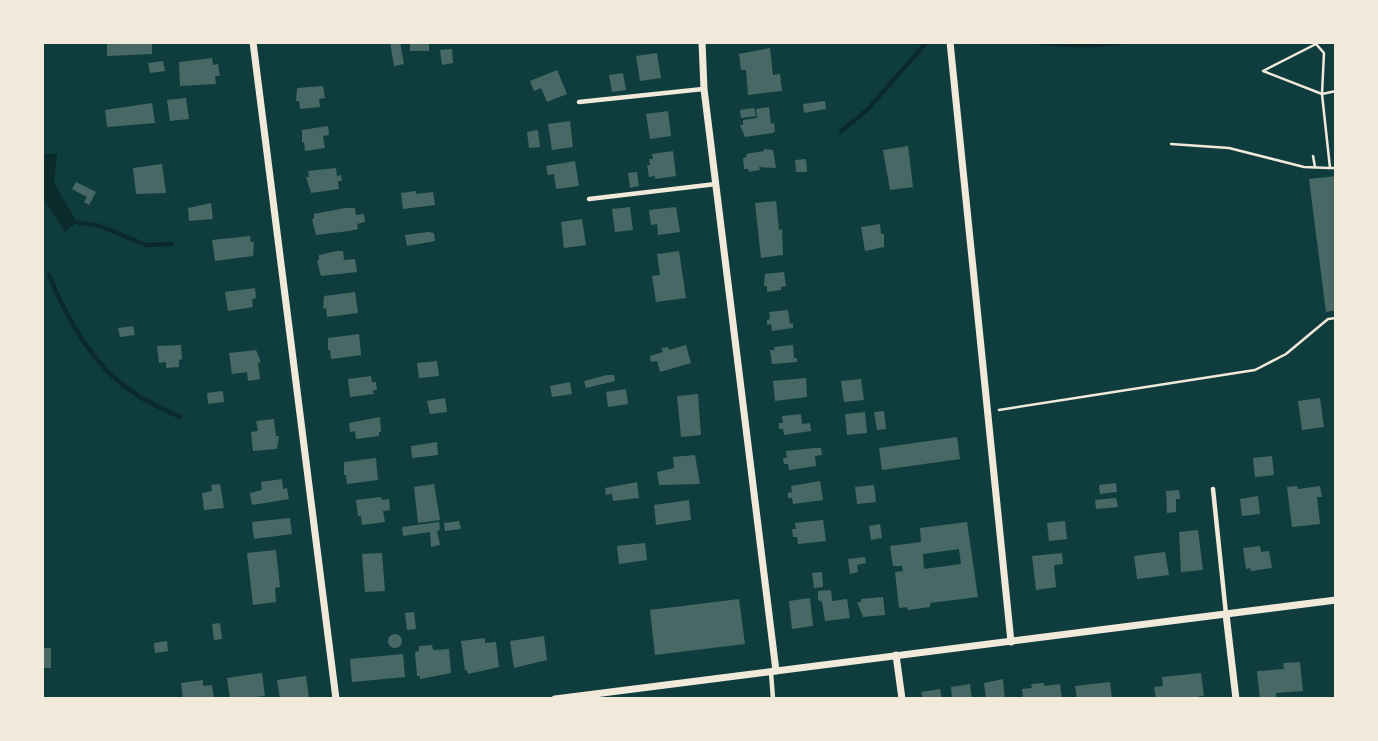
<svg xmlns="http://www.w3.org/2000/svg" width="1378" height="741" font-family="'Source Serif 4',serif">
  <rect width="100%" height="100%" fill="#0f3d3e"/>
  <polygon fill="#0a2a2b" points="42,154 57,154 54,183 77,222 65,232 45,202 42,204"/>
  <g fill="none" stroke-linecap="round" stroke-linejoin="round">
    <g stroke="#0a2a2b" stroke-width="4.5">
      <path d="M1038,42C1067,46 1093,47 1122,42"/>
      <polyline points="841,131 867,110 927,42"/>
      <polyline points="77,222 100,226 146,245 172,244"/>
      <path d="M49,275C68,321 94,368 137,395C151,404 166,410 180,417"/>
    </g>
  </g>
  <g fill="#486865" fill-rule="evenodd">
    <polygon points="107,42 152,42 152,54 107,56"/>
    <polygon points="390,42 400,42 404,64 394,66"/>
    <rect x="410" y="42" width="19" height="9"/>
    <polygon points="770,48 773,75 780,74 782,91 748,95 746,70 741,70 739,54"/>
    <polygon points="452,49 453,63 442,65 440,50"/>
    <polygon points="657,53 661,78 640,81 636,56"/>
    <polygon points="212,58 213,65 218,64 220,76 215,76 216,84 180,86 179,62"/>
    <polygon points="163,61 165,71 150,73 148,63"/>
    <polygon points="557,70 567,94 547,102 541,88 534,91 530,81"/>
    <polygon points="623,73 626,90 612,92 609,75"/>
    <polygon points="323,86 325,98 319,99 320,107 300,109 299,101 296,101 297,88"/>
    <polygon points="186,98 189,119 170,121 167,100"/>
    <polygon points="825,101 826,109 804,113 803,104"/>
    <polygon points="152,103 155,123 107,127 105,110"/>
    <polygon points="769,107 771,124 774,123 775,131 773,133 745,137 740,125 743,125 743,120 757,118 756,109"/>
    <polygon points="754,108 756,116 741,118 740,110"/>
    <polygon points="668,111 671,136 650,139 646,114"/>
    <polygon points="570,121 573,147 552,150 548,124"/>
    <polygon points="328,126 329,135 323,136 325,148 305,151 304,142 302,143 302,130"/>
    <polygon points="538,130 540,147 529,148 527,132"/>
    <polygon points="908,146 913,187 890,190 883,150"/>
    <polygon points="764,149 773,150 776,168 759,167 760,170 749,172 748,169 744,169 743,158 747,157 746,154 764,151"/>
    <polygon points="673,151 676,176 655,179 655,176 649,177 647,165 650,165 649,159 653,159 652,154"/>
    <polygon points="806,159 807,172 796,172 795,160"/>
    <polygon points="575,161 579,186 556,189 554,174 548,175 546,166"/>
    <polygon points="162,164 166,193 136,194 133,168"/>
    <polygon points="336,168 337,176 341,175 342,181 338,181 339,189 311,193 306,177 309,177 308,171"/>
    <polygon points="637,172 639,186 630,188 628,173"/>
    <polygon points="1336,176 1336,310 1326,312 1309,179"/>
    <polygon points="76,182 96,192 89,205 84,202 87,197 72,189"/>
    <polygon points="416,191 416,194 433,192 435,205 403,209 401,193"/>
    <polygon points="776,201 779,230 782,229 783,255 761,258 755,203"/>
    <polygon points="211,203 213,219 189,221 188,208"/>
    <polygon points="630,207 633,230 615,232 612,209"/>
    <polygon points="676,207 680,232 658,235 657,224 651,225 649,210"/>
    <polygon points="345,208 355,208 356,215 364,214 365,222 357,224 358,229 349,231 316,235 312,219 314,219 314,214"/>
    <polygon points="582,219 586,245 564,248 561,222"/>
    <polygon points="880,224 881,234 884,234 884,247 865,251 861,227"/>
    <polygon points="428,232 434,233 435,241 407,246 405,235"/>
    <polygon points="250,236 251,242 254,242 253,256 215,261 212,240"/>
    <polygon points="337,251 343,251 344,260 355,259 357,272 321,276 317,261 319,260 319,255"/>
    <polygon points="679,251 686,298 656,302 652,276 660,275 657,254"/>
    <polygon points="784,272 786,286 781,287 781,290 767,292 767,286 764,286 765,274"/>
    <polygon points="255,288 256,298 252,299 253,307 228,311 225,292"/>
    <polygon points="355,292 358,313 327,317 326,308 323,309 324,296"/>
    <polygon points="788,310 790,324 793,323 793,328 772,331 771,324 767,325 767,320 770,319 769,312"/>
    <polygon points="133,326 135,335 120,337 118,328"/>
    <polygon points="359,334 361,355 331,359 330,350 328,350 328,338"/>
    <polygon points="181,345 182,359 179,360 179,367 166,368 166,362 159,363 157,346"/>
    <polygon points="686,345 691,363 660,372 657,361 651,362 650,356 663,352 661,348 668,347 669,350"/>
    <polygon points="793,345 794,358 797,358 797,362 772,364 770,350 775,350 774,347"/>
    <polygon points="256,350 261,362 258,363 260,379 248,381 247,372 232,374 229,353"/>
    <polygon points="437,361 439,376 419,378 417,363"/>
    <polygon points="607,375 614,375 615,381 586,388 584,381"/>
    <polygon points="371,376 372,382 376,382 377,390 373,390 374,394 350,397 348,379"/>
    <polygon points="806,378 807,397 775,401 773,381"/>
    <polygon points="861,379 864,400 844,402 841,381"/>
    <polygon points="570,382 572,394 552,397 550,386"/>
    <polygon points="626,389 628,404 608,407 606,392"/>
    <polygon points="223,391 224,402 208,404 207,393"/>
    <polygon points="698,394 701,435 681,437 677,396"/>
    <polygon points="445,398 447,412 430,414 427,401"/>
    <polygon points="1320,398 1324,427 1302,430 1298,401"/>
    <polygon points="884,411 886,429 877,430 874,412"/>
    <polygon points="865,412 867,433 847,435 845,414"/>
    <polygon points="801,414 802,424 810,423 811,431 784,435 783,429 779,429 779,423 783,423 782,416"/>
    <polygon points="380,417 381,432 379,432 379,436 356,439 355,431 350,432 349,423"/>
    <polygon points="274,419 276,436 279,436 277,449 253,451 251,432 258,431 256,421"/>
    <polygon points="957,437 960,459 882,470 879,448"/>
    <polygon points="437,442 438,455 412,458 411,446"/>
    <polygon points="814,448 821,448 822,455 815,456 816,466 789,470 788,464 784,464 783,458 787,458 786,451"/>
    <polygon points="695,455 700,484 659,485 657,472 674,468 673,457"/>
    <polygon points="1272,456 1274,475 1255,477 1253,458"/>
    <polygon points="376,458 378,480 347,484 346,475 344,475 344,462"/>
    <polygon points="282,479 283,489 287,488 289,499 252,505 250,493 262,490 261,482"/>
    <polygon points="820,481 823,500 793,504 792,498 788,498 788,493 792,492 791,486"/>
    <polygon points="637,482 639,498 613,501 612,494 606,495 605,488"/>
    <polygon points="1116,483 1117,492 1100,494 1099,485"/>
    <polygon points="220,484 224,508 204,510 202,493 212,491 211,485"/>
    <polygon points="434,484 440,520 418,523 414,487"/>
    <polygon points="874,485 876,502 857,504 855,487"/>
    <polygon points="1297,486 1298,489 1320,486 1322,497 1317,497 1320,524 1292,527 1287,487"/>
    <polygon points="1179,490 1180,499 1176,499 1176,512 1167,513 1166,491"/>
    <polygon points="1258,496 1260,514 1242,516 1240,499"/>
    <polygon points="381,497 382,500 389,499 390,510 383,511 385,522 362,525 361,516 358,516 356,500"/>
    <polygon points="1116,498 1118,507 1096,509 1095,500"/>
    <polygon points="689,500 691,520 656,525 654,505"/>
    <polygon points="290,518 292,534 254,539 252,522"/>
    <polygon points="823,520 826,541 798,544 797,537 793,537 792,529 796,529 795,523"/>
    <polygon points="459,521 461,529 445,531 444,523"/>
    <polygon points="1065,521 1067,539 1049,541 1047,523"/>
    <polygon points="439,522 440,530 437,531 440,545 431,547 430,532 403,536 402,527"/>
    <path d="M967,522L978,597L930,603V607L908,610L907,607L899,608L895,572L903,571L902,566H893L890,546L921,542L920,528ZM959,549L961,564L924,569L923,554Z"/>
    <polygon points="880,524 882,538 871,540 869,526"/>
    <polygon points="1198,530 1203,570 1181,572 1179,532"/>
    <polygon points="645,543 647,560 619,564 617,546"/>
    <polygon points="1260,546 1261,552 1269,551 1272,568 1251,571 1250,568 1246,569 1243,548"/>
    <polygon points="276,550 280,587 275,588 276,602 253,605 247,553"/>
    <polygon points="1165,552 1169,575 1137,579 1134,556"/>
    <polygon points="382,553 385,591 365,592 362,554"/>
    <polygon points="1062,553 1063,564 1054,565 1056,587 1036,590 1032,556"/>
    <polygon points="865,557 866,563 857,565 858,572 850,574 848,559"/>
    <polygon points="822,572 823,587 814,588 812,573"/>
    <polygon points="831,590 832,601 847,599 850,618 825,621 822,602 818,600 818,591"/>
    <polygon points="883,597 885,615 863,617 857,602 861,602 861,599"/>
    <polygon points="810,598 813,626 792,629 789,601"/>
    <polygon points="739,599 745,644 655,655 650,610"/>
    <polygon points="414,612 416,629 407,630 405,613"/>
    <polygon points="220,623 222,639 214,640 212,624"/>
    <circle cx="395" cy="641" r="7"/>
    <polygon points="544,636 547,660 514,668 510,641"/>
    <polygon points="485,638 485,643 496,642 499,667 468,674 467,670 465,670 461,641"/>
    <polygon points="167,641 168,651 155,653 154,643"/>
    <polygon points="432,645 433,650 449,649 451,673 420,679 420,676 417,676 415,652 419,651 419,646"/>
    <rect x="42" y="648" width="9" height="20"/>
    <polygon points="403,654 405,677 352,682 350,659"/>
    <polygon points="1300,662 1303,691 1276,693 1276,699 1260,699 1257,671 1284,669 1283,663"/>
    <polygon points="262,673 265,696 230,699 227,678"/>
    <polygon points="1201,673 1204,696 1199,696 1200,699 1156,699 1154,687 1163,686 1162,677"/>
    <polygon points="306,676 309,698 280,699 277,680"/>
    <polygon points="1003,679 1005,699 986,699 984,683"/>
    <polygon points="203,680 203,686 212,685 214,699 183,699 181,683"/>
    <polygon points="1110,682 1112,699 1077,699 1075,686"/>
    <polygon points="1044,683 1044,686 1060,684 1062,699 1023,699 1022,689 1032,688 1031,684"/>
    <polygon points="970,684 972,699 952,699 951,687"/>
    <polygon points="940,689 942,699 923,699 921,692"/>
  </g>
  <g fill="none" stroke-linecap="round" stroke-linejoin="round">
    <g stroke="#f1e9da" stroke-width="2.5">
      <polyline points="1317,42 1316,44 1263,71 1322,94 1330,168 1336,168"/>
      <polyline points="1316,44 1324,53 1322,94 1336,91"/>
      <polyline points="1171,144 1229,148 1304,167 1329,168"/>
      <polyline points="1313,156 1315,167"/>
      <polyline points="999,410 1255,370 1286,354 1328,319 1336,318"/>
    </g>
    <g stroke="#f1e9da" stroke-width="4.5">
      <polyline points="579,102 703,89"/>
      <polyline points="589,199 716,184"/>
      <polyline points="1213,489 1226,614"/>
      <polyline points="771,672 773,699"/>
    </g>
    <g stroke="#f1e9da" stroke-width="7">
      <polyline points="253,42 336,699"/>
      <polyline points="702,42 704,89 776,671"/>
      <polyline points="950,42 1011,642"/>
      <polyline points="1226,614 1236,699"/>
      <polyline points="896,655 902,699"/>
      <polyline points="555,699 1336,600"/>
    </g>
  </g>
  <rect width="1378" height="741" fill="none" stroke="#f1e9da" stroke-width="88"/>
</svg>
